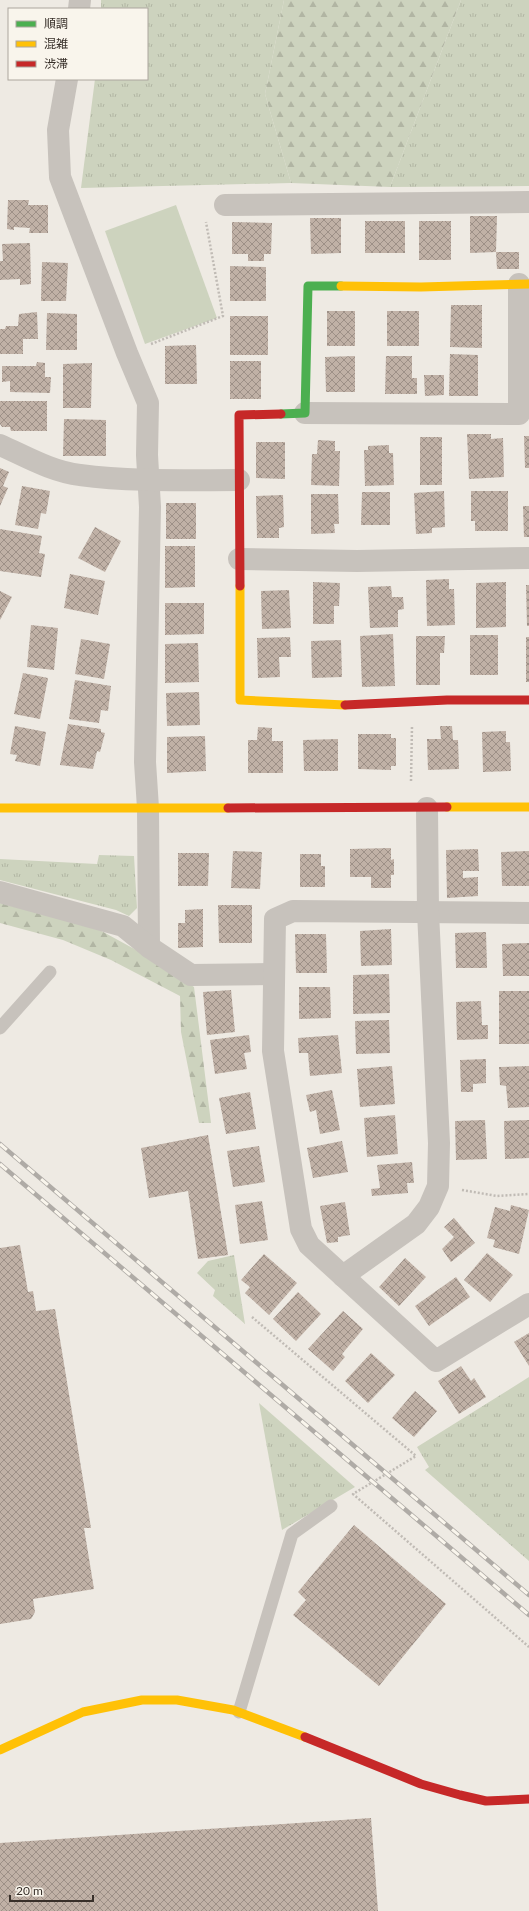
<svg xmlns="http://www.w3.org/2000/svg" width="529" height="1911" font-family="Lato,'Noto Sans JP',sans-serif">
  <defs>
    <pattern id="grass-tufts" width="24" height="20" patternUnits="userSpaceOnUse"><rect width="24" height="20" fill="#cdd3be"/><path d="M3 7l-1-3M5 7V3M7 7l1-3M15 17l-1-3M17 17v-4M19 17l1-3" fill="none" stroke="#b1b5a3"/></pattern>
    <pattern id="forest-firs" width="22" height="20" patternUnits="userSpaceOnUse"><rect width="22" height="20" fill="#cdd3be"/><path d="M5 1l3.5 6h-7zM16 11l3.5 6h-7z" fill="#b1b5a3"/></pattern>
    <pattern id="building-cross-hatch" width="8" height="8" patternUnits="userSpaceOnUse"><rect width="8" height="8" fill="#c0b1a6"/><path d="M0 0l8 8M0 8l8-8" fill="none" stroke="#9d9087"/></pattern>
  </defs>
  <rect width="100%" height="100%" fill="#eeeae3"/>
  <g fill="url(#grass-tufts)">
    <polygon points="101,0 284,0 265,94 291,183 81,188 95,79 147,79 147,9 101,9"/>
    <polygon points="461,0 529,0 529,186 390,187"/>
    <polygon points="99,855 134,856 137,908 129,916 116,910 0,880 0,859 97,864"/>
    <polygon points="234,1255 245,1324 213,1296 215,1290 197,1273 208,1261"/>
    <polygon points="529,1377 529,1561 425,1470 429,1467 417,1447"/>
    <polygon points="259,1403 355,1487 282,1530"/>
  </g>
  <g fill="url(#forest-firs)">
    <polygon points="284,0 461,0 390,187 291,183 265,94"/>
    <polygon points="0,903 96,928 138,951 194,987 211,1123 199,1123 181,1032 180,996 111,960 63,940 0,923"/>
  </g>
  <polygon fill="#cdd3be" points="176,205 217,318 145,344 105,231"/>
  <g fill="url(#building-cross-hatch)">
    <polygon points="8,200 29,200 28,205 48,205 48,233 29,233 30,228 14,227 14,230 7,229"/>
    <polygon points="470,216 497,216 496,252 470,253"/>
    <polygon points="310,218 341,218 341,253 311,254"/>
    <rect x="365" y="221" width="40" height="32"/>
    <rect x="419" y="221" width="32" height="39"/>
    <polygon points="232,222 272,223 271,254 264,254 264,261 248,261 248,254 232,254"/>
    <polygon points="30,243 31,284 20,285 20,279 0,280 0,261 3,261 2,244"/>
    <polygon points="496,252 519,252 519,269 497,269"/>
    <polygon points="42,262 68,263 66,301 41,301"/>
    <polygon points="230,266 266,267 266,301 230,301"/>
    <polygon points="451,305 482,305 482,348 450,347"/>
    <rect x="327" y="311" width="28" height="35"/>
    <rect x="387" y="311" width="32" height="35"/>
    <polygon points="37,312 38,339 23,339 23,354 0,354 0,329 5,329 6,326 18,326 19,314"/>
    <polygon points="47,313 77,314 77,350 46,350"/>
    <rect x="230" y="316" width="38" height="39"/>
    <polygon points="196,345 197,384 165,384 165,346"/>
    <polygon points="450,354 478,355 478,396 449,396"/>
    <polygon points="355,356 355,392 326,392 325,357"/>
    <polygon points="386,356 412,356 412,378 417,378 417,394 385,394"/>
    <rect x="230" y="361" width="31" height="38"/>
    <polygon points="37,362 45,363 45,377 51,377 50,393 10,392 10,381 2,382 2,366 36,366"/>
    <polygon points="92,363 91,408 63,408 63,364"/>
    <polygon points="424,375 444,375 444,395 425,396"/>
    <polygon points="0,401 47,401 47,431 11,431 10,427 2,427 0,424"/>
    <polygon points="64,419 106,420 106,456 63,456"/>
    <polygon points="467,434 491,434 491,439 503,438 504,477 469,479"/>
    <polygon points="524,436 529,436 529,468 525,468"/>
    <rect x="420" y="437" width="22" height="48"/>
    <polygon points="318,440 335,441 335,451 340,451 339,486 311,485 312,454 317,454"/>
    <polygon points="256,442 285,442 285,479 256,478"/>
    <polygon points="389,445 389,453 393,453 394,485 365,486 364,450 368,450 368,446"/>
    <polygon points="0,468 9,472 3,486 8,488 0,506"/>
    <polygon points="22,486 50,491 46,514 41,513 38,529 15,525"/>
    <polygon points="444,491 445,527 432,528 432,533 416,534 414,493"/>
    <polygon points="471,491 508,491 508,531 475,531 475,521 471,521"/>
    <polygon points="362,492 390,492 390,525 361,525"/>
    <polygon points="311,494 338,494 339,524 334,524 335,533 311,534"/>
    <polygon points="283,495 284,527 279,528 279,538 257,538 256,496"/>
    <rect x="166" y="503" width="30" height="36"/>
    <polygon points="523,506 529,506 529,537 524,537"/>
    <polygon points="95,527 121,541 105,572 78,558"/>
    <polygon points="0,529 42,536 39,553 45,554 41,577 0,571"/>
    <polygon points="165,546 195,546 195,587 165,588"/>
    <polygon points="70,574 105,581 98,615 64,608"/>
    <polygon points="449,579 449,589 454,589 455,625 427,626 426,580"/>
    <polygon points="313,582 340,583 339,606 334,606 334,624 313,624"/>
    <polygon points="506,582 506,627 476,628 476,583"/>
    <polygon points="526,585 529,585 529,626 527,626"/>
    <polygon points="391,586 392,597 403,597 404,609 398,610 398,627 370,628 368,587"/>
    <polygon points="289,590 291,628 262,629 261,591"/>
    <polygon points="0,591 12,597 0,620"/>
    <polygon points="165,603 204,603 204,634 165,635"/>
    <polygon points="31,625 58,628 54,670 27,667"/>
    <polygon points="393,634 395,686 362,687 360,636"/>
    <rect x="470" y="635" width="28" height="40"/>
    <polygon points="416,636 445,636 444,653 440,653 440,685 416,685"/>
    <polygon points="290,637 291,657 279,657 280,677 258,678 257,638"/>
    <rect x="526" y="637" width="3" height="45"/>
    <polygon points="81,639 110,644 104,679 75,674"/>
    <polygon points="341,640 342,677 312,678 311,641"/>
    <polygon points="198,643 199,682 165,683 165,644"/>
    <polygon points="23,673 48,678 40,719 14,714"/>
    <polygon points="75,680 111,686 108,711 101,710 99,723 69,719"/>
    <polygon points="199,692 200,725 167,726 166,693"/>
    <polygon points="68,724 101,729 101,732 105,733 100,752 97,751 93,769 60,765"/>
    <polygon points="15,726 46,732 40,766 15,761 17,755 10,754"/>
    <polygon points="440,726 452,726 453,740 458,740 459,769 428,770 427,739 441,739"/>
    <polygon points="258,727 272,728 272,741 283,741 283,773 248,773 248,740 257,740"/>
    <polygon points="506,731 506,742 510,742 511,771 483,772 482,732"/>
    <polygon points="358,734 391,734 391,738 396,738 396,766 391,766 391,770 358,769"/>
    <polygon points="205,736 206,771 167,773 167,737"/>
    <polygon points="338,739 338,771 304,771 303,740"/>
    <polygon points="391,848 391,860 394,859 394,875 391,875 391,888 371,888 371,877 350,877 350,849"/>
    <polygon points="478,849 479,871 463,871 463,878 478,877 478,896 447,898 446,850"/>
    <polygon points="233,851 262,852 260,889 231,888"/>
    <polygon points="529,851 529,886 502,886 501,852"/>
    <polygon points="178,853 209,853 208,886 178,886"/>
    <polygon points="300,854 321,854 321,866 325,866 325,887 300,887"/>
    <polygon points="218,905 252,905 252,943 219,943"/>
    <polygon points="203,909 203,947 178,948 178,923 185,923 185,910"/>
    <polygon points="391,929 392,965 361,966 360,931"/>
    <polygon points="486,932 487,968 456,968 455,933"/>
    <polygon points="295,934 326,934 327,973 296,973"/>
    <polygon points="529,943 529,976 503,976 502,944"/>
    <polygon points="389,974 390,1013 353,1014 353,975"/>
    <polygon points="299,987 330,987 331,1018 299,1019"/>
    <polygon points="231,990 235,1032 207,1035 203,992"/>
    <rect x="499" y="991" width="30" height="53"/>
    <polygon points="481,1001 482,1025 488,1025 488,1039 457,1040 456,1002"/>
    <polygon points="389,1020 390,1053 356,1054 355,1021"/>
    <polygon points="249,1035 251,1052 244,1053 247,1069 215,1074 210,1040"/>
    <polygon points="338,1035 342,1073 310,1076 308,1053 299,1053 298,1038"/>
    <polygon points="486,1059 486,1083 473,1084 473,1092 461,1092 460,1060"/>
    <polygon points="392,1066 395,1104 360,1107 357,1069"/>
    <polygon points="529,1066 529,1107 508,1108 506,1086 500,1085 499,1067"/>
    <polygon points="332,1090 340,1130 320,1134 316,1110 310,1112 306,1095"/>
    <polygon points="250,1092 256,1129 226,1134 219,1098"/>
    <polygon points="395,1115 398,1154 367,1157 364,1118"/>
    <polygon points="485,1120 487,1159 456,1160 455,1121"/>
    <polygon points="529,1120 529,1158 505,1159 504,1121"/>
    <polygon points="208,1135 228,1255 198,1259 188,1191 149,1198 141,1148"/>
    <polygon points="342,1141 348,1172 313,1178 307,1148"/>
    <polygon points="259,1146 265,1182 233,1187 227,1151"/>
    <polygon points="412,1162 414,1183 407,1183 408,1193 372,1196 371,1189 380,1188 377,1165"/>
    <polygon points="262,1201 268,1240 240,1244 235,1205"/>
    <polygon points="345,1202 350,1235 338,1237 338,1242 327,1243 320,1206"/>
    <polygon points="511,1205 529,1210 519,1254 493,1247 495,1240 487,1238 495,1207 510,1211"/>
    <polygon points="454,1218 475,1243 451,1262 442,1249 454,1237 444,1227"/>
    <polygon points="20,1245 28,1292 33,1291 36,1311 55,1309 91,1528 84,1528 94,1589 33,1599 35,1612 31,1619 0,1624 0,1248"/>
    <polygon points="487,1253 513,1275 490,1302 464,1280"/>
    <polygon points="264,1254 297,1283 269,1315 245,1293 250,1287 241,1280"/>
    <polygon points="405,1258 426,1277 399,1306 379,1287"/>
    <polygon points="456,1277 470,1297 429,1326 415,1306"/>
    <polygon points="298,1292 321,1314 296,1341 273,1319"/>
    <polygon points="343,1311 363,1329 342,1354 345,1357 333,1371 308,1349"/>
    <polygon points="529,1333 529,1366 514,1342"/>
    <polygon points="371,1353 395,1375 368,1403 345,1381"/>
    <polygon points="461,1366 471,1381 474,1378 486,1397 459,1414 438,1381"/>
    <polygon points="415,1391 437,1411 414,1437 392,1418"/>
    <polygon points="354,1525 446,1604 379,1686 293,1615 306,1600 298,1592"/>
    <polygon points="371,1818 378,1911 0,1911 0,1843"/>
  </g>
  <g fill="none" stroke-linecap="round" stroke-linejoin="round">
    <g stroke="#c0bbb5" stroke-width="2.5" stroke-dasharray="2 2" stroke-linecap="butt">
      <polyline points="151,344 223,316 206,222"/>
      <polyline points="411,781 412,726"/>
      <polyline points="462,1190 497,1196 529,1194"/>
      <polyline points="252,1317 416,1456 353,1494 529,1647"/>
    </g>
    <g stroke="#c7c2bc" stroke-width="13">
      <polyline points="0,1028 50,972"/>
      <polyline points="239,1712 292,1534 331,1506"/>
    </g>
    <g stroke="#c7c2bc" stroke-width="22">
      <polyline points="79,9 80,0"/>
      <polyline points="67,79 58,130 60,177 127,353 148,403 147,455 150,507 145,762 148,808 149,947"/>
      <polyline points="225,205 529,202"/>
      <polyline points="305,413 519,414 519,284"/>
      <path d="M0,445C25,456 52,472 80,475C131,482 187,480 239,480"/>
      <polyline points="239,559 357,561 529,558"/>
      <polyline points="0,892 123,926 149,947 191,975 274,974"/>
      <polyline points="529,913 293,911 275,919 273,1051 301,1229 309,1245 436,1361 529,1304"/>
      <polyline points="343,1276 416,1224 429,1207 438,1186 439,1143 428,912 427,808"/>
    </g>
    <polyline stroke="#4caf50" stroke-width="9" points="281,414 305,413 308,286 341,286"/>
    <g stroke="#ffc107" stroke-width="9">
      <polyline points="341,286 421,287 529,284"/>
      <polyline points="240,586 240,700 345,705"/>
      <polyline points="447,807 529,807"/>
      <polyline points="0,808 228,808"/>
      <polyline points="0,1750 83,1712 142,1700 177,1700 233,1710 305,1737"/>
    </g>
    <g stroke="#c62828" stroke-width="9">
      <polyline points="240,586 239,415 281,414"/>
      <polyline points="345,705 447,700 529,700"/>
      <polyline points="228,808 447,807"/>
      <polyline points="305,1737 421,1784 460,1795 486,1801 529,1799"/>
    </g>
    <defs>
      <g id="rail">
        <polyline points="0,1144 529,1595"/>
        <polyline points="0,1164 529,1615"/>
      </g>
    </defs>
    <use href="#rail" stroke="#afaba6" stroke-width="4.5"/>
    <use href="#rail" stroke="#f9f5ec" stroke-width="3" stroke-dasharray="9" stroke-linecap="butt"/>
  </g>
  <rect x="8" y="8" width="140" height="72" fill="#f9f5ec" stroke="#aca69e"/>
  <rect x="16" y="21" width="20" height="6" fill="#4caf50" stroke="#aca69e"/>
  <text x="44" y="28" font-size="12" fill="#38302a">順調</text>
  <rect x="16" y="41" width="20" height="6" fill="#ffc107" stroke="#aca69e"/>
  <text x="44" y="48" font-size="12" fill="#38302a">混雑</text>
  <rect x="16" y="61" width="20" height="6" fill="#c62828" stroke="#aca69e"/>
  <text x="44" y="68" font-size="12" fill="#38302a">渋滞</text>
  <path d="M10 1895v6h83v-6" fill="none" stroke="#38302a" stroke-width="2"/>
  <text x="16" y="1895" font-size="12" fill="#38302a" stroke="#f9f5ec" stroke-width="3" paint-order="stroke">20 m</text>
</svg>
